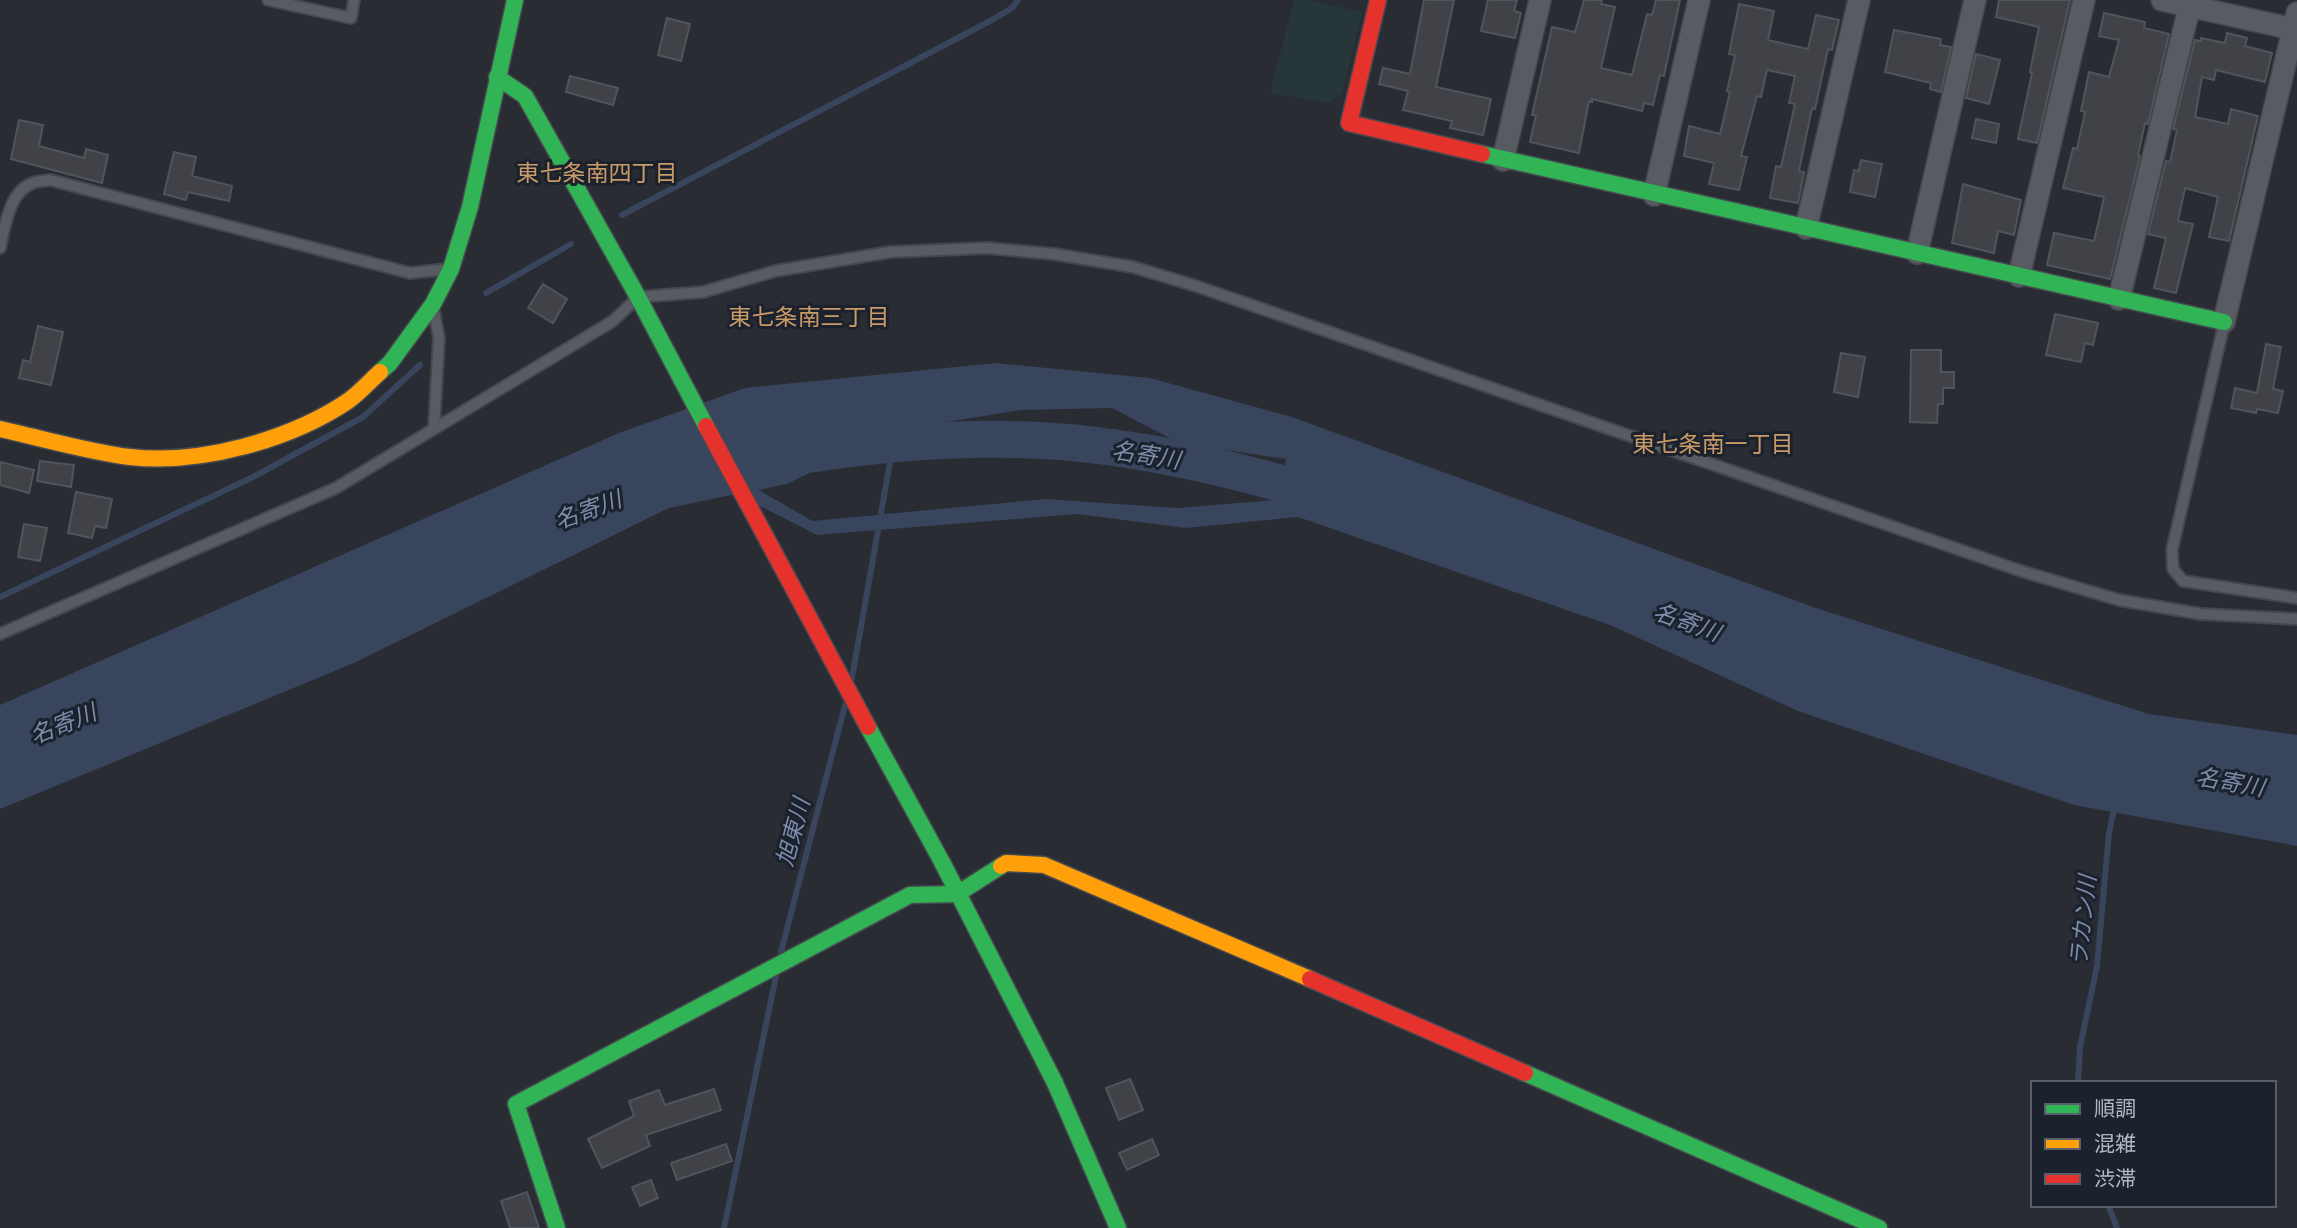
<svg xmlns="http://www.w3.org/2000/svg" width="2297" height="1228" font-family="'DM Sans','Noto Sans JP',sans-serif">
  <rect width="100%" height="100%" fill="#292c33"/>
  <polygon fill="#263639" points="1294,0 1311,0 1362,12 1342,94 1327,103 1270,93"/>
  <path fill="#38455c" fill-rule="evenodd" d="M996,363L1150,378L1292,417L1816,608L2149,714L2297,735V846L2074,805L1798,711L1610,625L1298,517L1186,528L1077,514L817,535L736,494L669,508L354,663L0,809V705L619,433L745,388ZM1112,408L1179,443L1286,459L1276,500L1177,508L1046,499L812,521L759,490L787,484L897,430L1021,410Z"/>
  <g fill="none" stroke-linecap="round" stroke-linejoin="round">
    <g stroke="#38455c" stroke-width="6">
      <polyline points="622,215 992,20 1012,8 1018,0"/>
      <polyline points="486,293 571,244"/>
      <polyline points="0,597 253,477 363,417 420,365"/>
      <polyline points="852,678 893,445"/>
      <polyline points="781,952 845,705"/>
      <polyline points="2078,1083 2080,1047 2097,966 2109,833 2115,804"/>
      <polyline points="2108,1205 2117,1228"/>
      <polyline points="724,1228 776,976"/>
    </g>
    <path stroke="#38455c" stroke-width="37" d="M812,454C904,440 1001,434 1093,445C1173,454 1251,474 1328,497"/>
  </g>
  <g fill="#404248" stroke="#50545b" stroke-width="2">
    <polygon points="1424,0 1454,0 1436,87 1491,99 1483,135 1450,128 1452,121 1403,110 1408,91 1379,84 1383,68 1410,74"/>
    <polygon points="1488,0 1517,0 1514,11 1521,13 1515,38 1481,31"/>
    <polygon points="1584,0 1602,0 1601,4 1615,7 1601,68 1632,75 1647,14 1652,15 1656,0 1680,0 1664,76 1660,75 1653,105 1644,103 1642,111 1592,99 1592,102 1589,101 1579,153 1530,142 1536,115 1532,115 1552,27 1575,32"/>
    <polygon points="1999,0 2070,0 2037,143 2018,139 2032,73 2030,72 2039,27 1996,17"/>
    <polygon points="1739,4 1774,11 1768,40 1808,49 1816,15 1839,20 1832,50 1828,49 1815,109 1812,108 1799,171 1804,172 1798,203 1770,198 1776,166 1781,167 1795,104 1789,103 1795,76 1767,70 1761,97 1757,96 1741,156 1747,157 1739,190 1709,184 1714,163 1684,156 1689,126 1720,134 1730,92 1727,91 1735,55 1729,54"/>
    <polygon points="2104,13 2145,22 2144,28 2169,34 2148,124 2145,123 2138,155 2140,156 2110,279 2047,265 2054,233 2094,241 2101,211 2104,197 2063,188 2073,148 2077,149 2085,112 2081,111 2089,72 2109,77 2119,40 2099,36"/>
    <polygon points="667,18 690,24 681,61 658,55"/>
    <polygon points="1894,30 1941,39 1940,45 1951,47 1941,92 1930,89 1931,83 1885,72"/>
    <polygon points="2227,33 2247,38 2245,46 2272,53 2265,82 2216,70 2214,80 2202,77 2195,117 2228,124 2231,109 2258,116 2229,241 2209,237 2218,197 2185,188 2178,221 2193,224 2176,293 2154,288 2166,238 2148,234 2166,161 2170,162 2177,130 2173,129 2195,40 2201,41 2201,38 2225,43"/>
    <polygon points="1976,54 2000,60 1989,104 1966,98"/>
    <polygon points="570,76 618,88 613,105 566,92"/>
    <polygon points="1976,119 1999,124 1996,143 1972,138"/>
    <polygon points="19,120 43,125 39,146 84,158 86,149 108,155 102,183 11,159"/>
    <polygon points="174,152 196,157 192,176 232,186 229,201 188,192 186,200 164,194"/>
    <polygon points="1861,160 1882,164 1875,197 1850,192 1854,170 1859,171"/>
    <polygon points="1963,184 2021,200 2014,235 1998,231 1994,253 1952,243"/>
    <polygon points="543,284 567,299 553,323 528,308"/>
    <polygon points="2055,314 2098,323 2093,345 2085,343 2081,362 2046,355"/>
    <polygon points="38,326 63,332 51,385 19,378 23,360 30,362"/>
    <polygon points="2266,344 2281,347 2273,389 2283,391 2278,413 2257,409 2256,413 2231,408 2235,388 2257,393"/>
    <polygon points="1911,350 1941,350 1941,372 1954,372 1954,388 1943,388 1943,404 1938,404 1937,423 1910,422"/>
    <polygon points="1841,353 1865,357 1858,397 1834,392"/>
    <polygon points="40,461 74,465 71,487 37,481"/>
    <polygon points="0,462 34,470 29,493 0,485"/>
    <polygon points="76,492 112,499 106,528 95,526 92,538 68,533"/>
    <polygon points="24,524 47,528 40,561 18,557"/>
    <polygon points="1130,1079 1143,1110 1119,1120 1106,1088"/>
    <polygon points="714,1089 721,1110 646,1135 650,1146 602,1168 588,1139 634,1116 629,1101 659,1090 665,1105"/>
    <polygon points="1152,1139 1159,1155 1127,1170 1119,1153"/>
    <polygon points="726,1144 732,1161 677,1180 671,1163"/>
    <polygon points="651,1180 658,1198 640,1206 632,1187"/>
    <polygon points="527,1192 539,1228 510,1228 501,1201"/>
  </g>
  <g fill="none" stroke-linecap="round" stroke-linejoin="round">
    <defs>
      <g id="lane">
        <polyline points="268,0 351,18 354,0"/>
        <path d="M0,248C5,227 9,191 33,183C38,181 45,181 50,180L410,273L448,269"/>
        <polyline points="2224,324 2172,550 2173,569 2183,581 2297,598"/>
        <polyline points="434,428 439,338 434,312"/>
        <polyline points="0,634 336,488 613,321 638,297 703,292 775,271 890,252 987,248 1054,254 1133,267 1196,286 2021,571 2119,600 2201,614 2297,619"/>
      </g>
      <g id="street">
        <polyline points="2162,0 2293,29"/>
        <polyline points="1503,160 1540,0"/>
        <polyline points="1654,195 1699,0"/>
        <polyline points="1806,228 1859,0"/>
        <polyline points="1917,253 1975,0"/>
        <polyline points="2019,276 2084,0"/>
        <polyline points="2119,299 2191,0"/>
        <polyline points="2224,322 2297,13"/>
      </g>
      <g id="fast">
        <polyline points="497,77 525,96 638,297 706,426"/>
        <polyline points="1482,154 2224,322"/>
        <polyline points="380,372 390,363 433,304 451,269 470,207 515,0"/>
        <polyline points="868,727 942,862 1055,1083 1118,1228"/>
        <polyline points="1525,1073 1879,1228"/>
        <polyline points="557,1228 516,1104 910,895 957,894 1001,866"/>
      </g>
      <g id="slow">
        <path d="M0,429C41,438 89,452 130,457C200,465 290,440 348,401C359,393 369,382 380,372"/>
        <polyline points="1001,866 1006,863 1044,865 1310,979"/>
      </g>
      <g id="jam">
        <polyline points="1378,0 1349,123 1482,154"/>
        <polyline points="706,426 868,727"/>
        <polyline points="1310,979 1525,1073"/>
      </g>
    </defs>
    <use href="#lane" stroke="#45474c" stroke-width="14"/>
    <use href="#street" stroke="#45474c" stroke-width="24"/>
    <use href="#fast" stroke="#464950" stroke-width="19"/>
    <use href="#slow" stroke="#464950" stroke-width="19"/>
    <use href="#jam" stroke="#464950" stroke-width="19"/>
    <use href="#lane" stroke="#585b62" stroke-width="10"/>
    <use href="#street" stroke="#585b62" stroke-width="21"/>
    <use href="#fast" stroke="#30b455" stroke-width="16"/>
    <use href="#slow" stroke="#ff9f0a" stroke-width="16"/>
    <use href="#jam" stroke="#e5322d" stroke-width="16"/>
  </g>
  <g text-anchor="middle" stroke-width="6" stroke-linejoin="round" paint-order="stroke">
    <g font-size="23" fill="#ca9b67" stroke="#1c222d">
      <text x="597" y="181">東七条南四丁目</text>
      <text x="809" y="325">東七条南三丁目</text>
      <text x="1713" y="452">東七条南一丁目</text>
    </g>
    <g font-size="23" font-style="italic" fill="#7c8caa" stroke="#1c222d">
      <text transform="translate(1146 455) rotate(9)" y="8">名寄川</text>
      <text transform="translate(588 510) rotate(-20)" y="8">名寄川</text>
      <text transform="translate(1687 622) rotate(20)" y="8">名寄川</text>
      <text transform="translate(63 724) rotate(-22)" y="8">名寄川</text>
      <text transform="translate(2230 782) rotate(10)" y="8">名寄川</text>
      <text transform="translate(793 832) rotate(-75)" y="8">旭東川</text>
      <text transform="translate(2083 921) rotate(-84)" y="8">ラカン川</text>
    </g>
  </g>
  <rect x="2031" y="1081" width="245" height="126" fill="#1c222d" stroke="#585e6a" stroke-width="2"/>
  <rect x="2045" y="1104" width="35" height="10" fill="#30b455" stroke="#585e6a" stroke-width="2"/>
  <text x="2094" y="1116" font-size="21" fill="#b2b7c5">順調</text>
  <rect x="2045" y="1139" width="35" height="10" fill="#ff9f0a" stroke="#585e6a" stroke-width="2"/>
  <text x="2094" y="1151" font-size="21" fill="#b2b7c5">混雑</text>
  <rect x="2045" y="1174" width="35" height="10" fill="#e5322d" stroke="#585e6a" stroke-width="2"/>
  <text x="2094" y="1186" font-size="21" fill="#b2b7c5">渋滞</text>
</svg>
